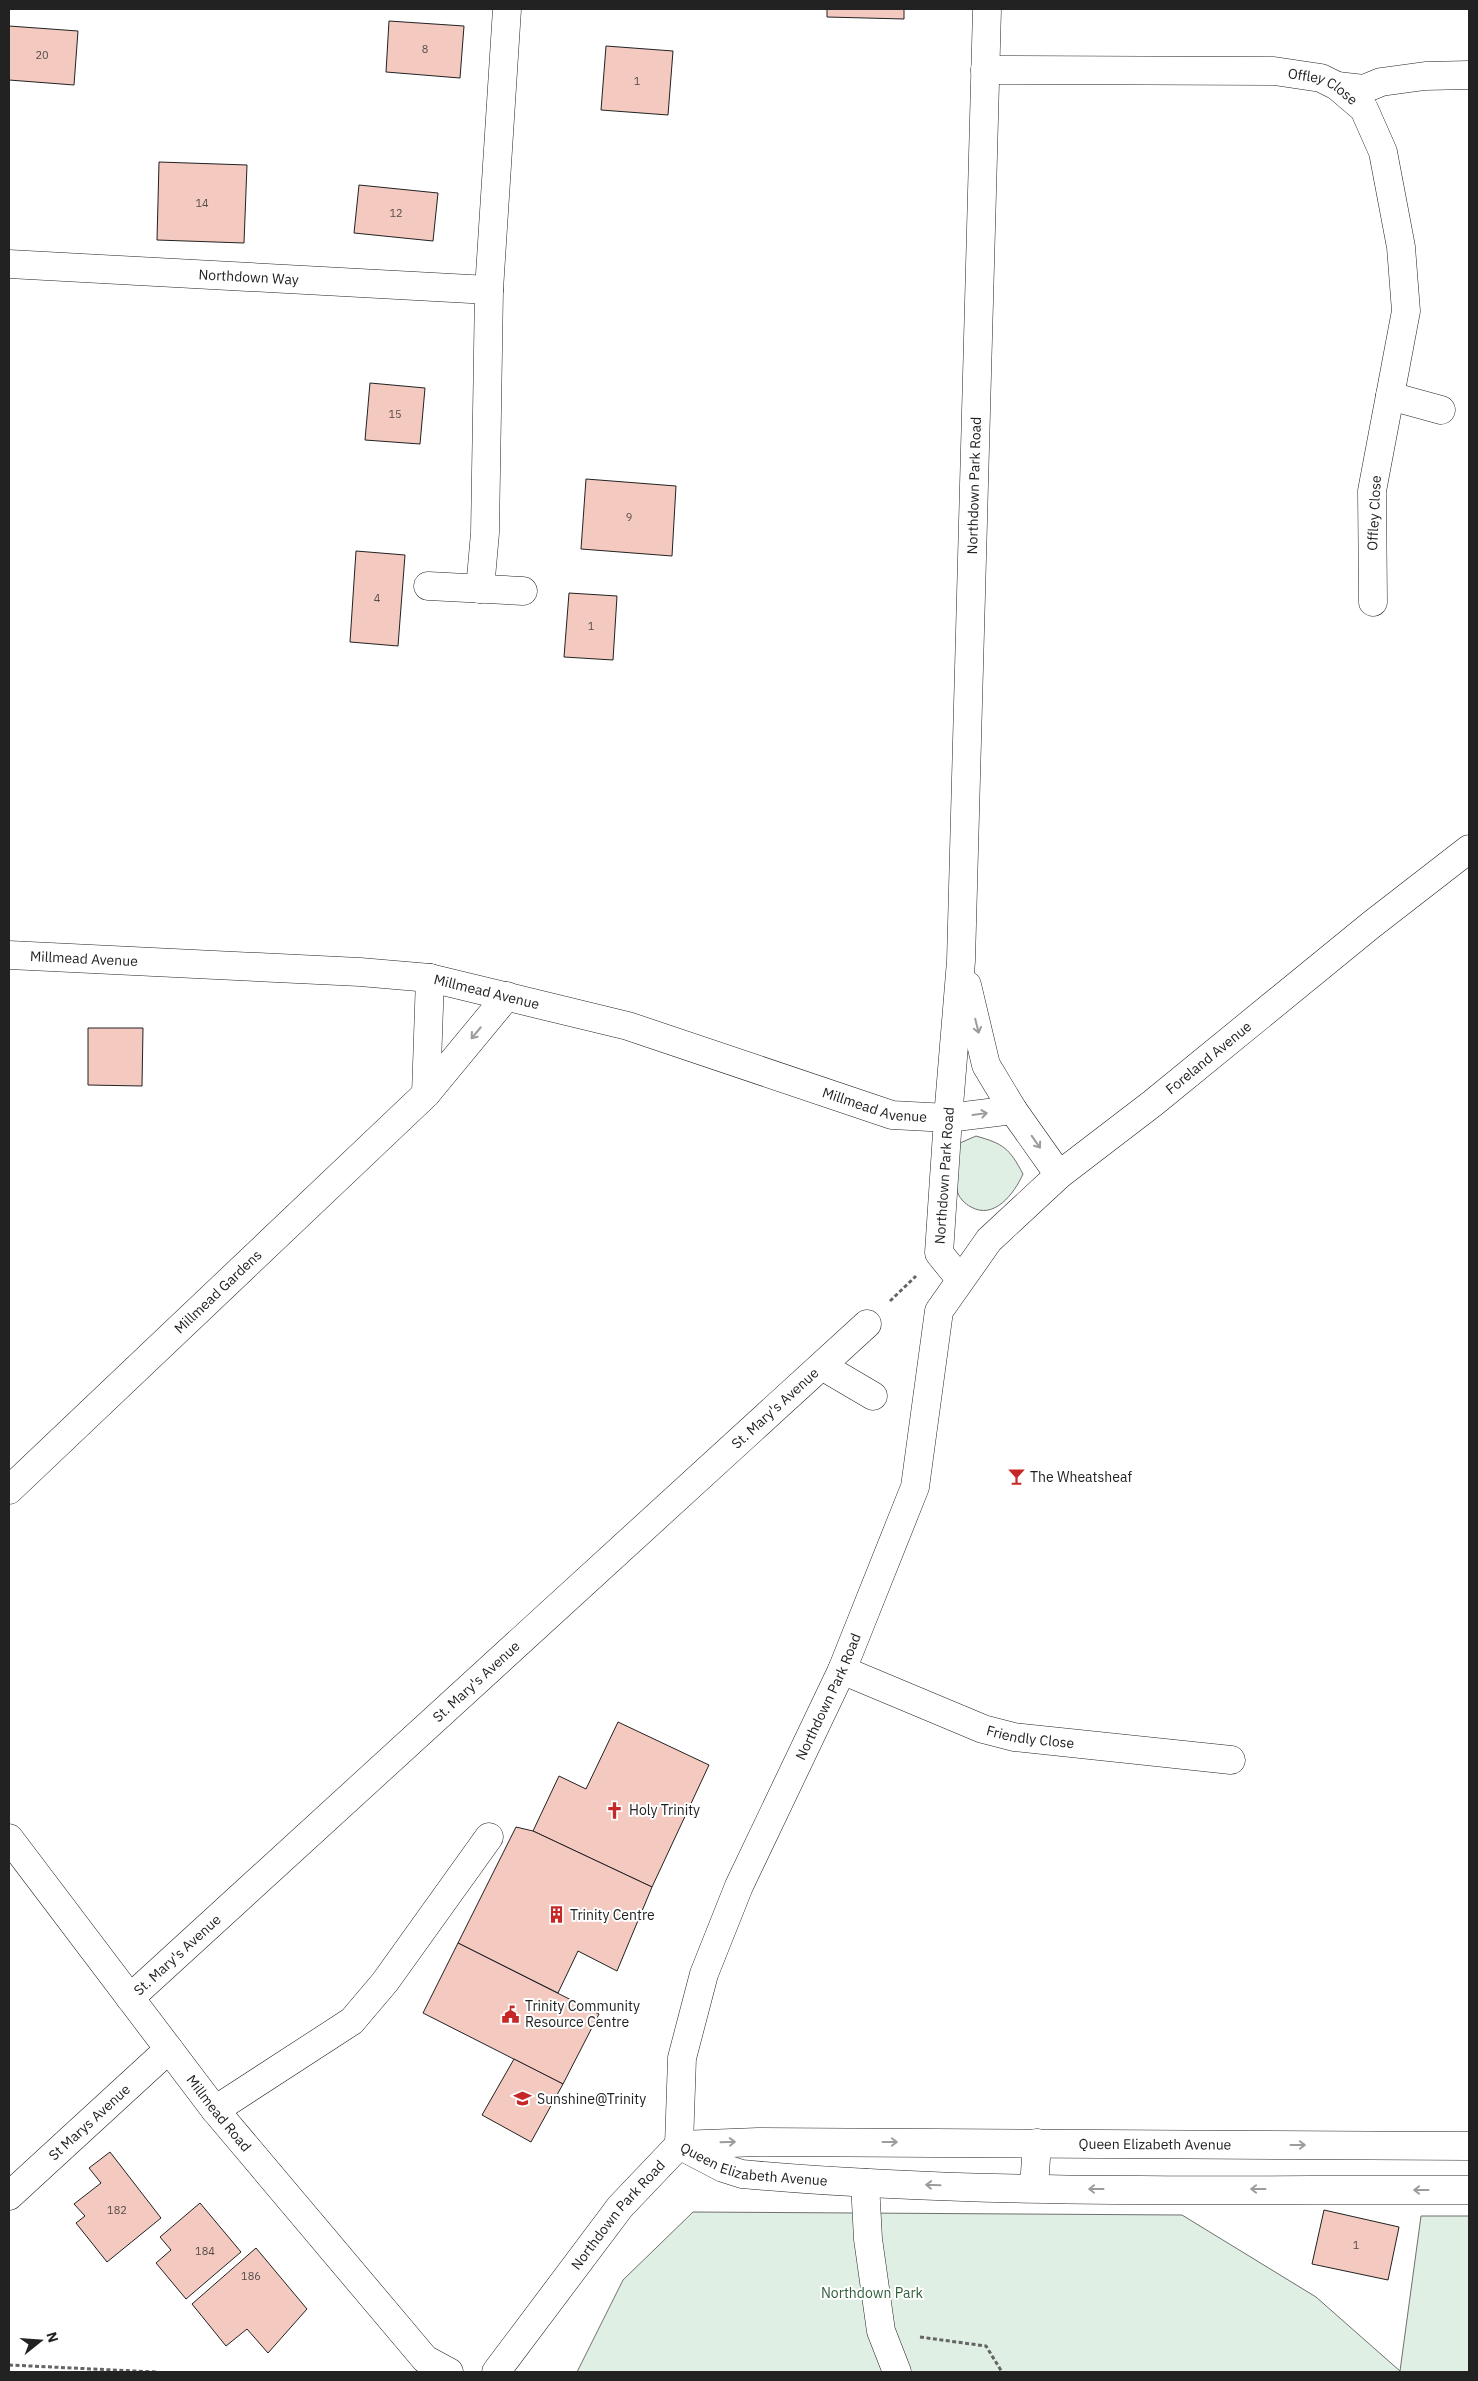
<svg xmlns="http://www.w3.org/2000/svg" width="1478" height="2381" font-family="'IBM Plex Sans',sans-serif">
  <rect width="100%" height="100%" fill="#fff"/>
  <g fill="#e0efe3" stroke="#6f6f6f">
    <path d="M976,1136C1004,1144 1009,1148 1023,1174C1014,1194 994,1220 971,1207C965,1204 958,1197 957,1190C955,1175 959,1157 960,1143Z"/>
    <polygon points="693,2212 1182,2215 1316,2297 1400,2371 1421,2216 1469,2216 1469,2372 577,2372 623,2280"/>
  </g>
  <g fill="#f3c9c0" stroke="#222">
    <polygon points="827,9 904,9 904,19 827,17"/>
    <polygon points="389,21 464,26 460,78 386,72"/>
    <polygon points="9,26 78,31 74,85 9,80"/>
    <polygon points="606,46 673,51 668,115 601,110"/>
    <polygon points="159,162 247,165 244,243 157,240"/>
    <polygon points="359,185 438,193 433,241 354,233"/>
    <polygon points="370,383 425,388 420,444 365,440"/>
    <polygon points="586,479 676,486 672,556 581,549"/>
    <polygon points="356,551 405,555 398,646 350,642"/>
    <polygon points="569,593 617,596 613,660 564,657"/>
    <polygon points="88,1028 143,1028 142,1086 88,1085"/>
    <polygon points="618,1722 709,1765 652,1887 533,1831 559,1776 586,1789"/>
    <polygon points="516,1827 533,1831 652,1887 617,1971 578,1951 558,1993 458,1943"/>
    <polygon points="458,1943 599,2014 563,2084 423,2013"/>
    <polygon points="514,2059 563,2084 531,2142 482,2115"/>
    <polygon points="110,2152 161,2218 107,2262 76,2223 85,2216 74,2204 101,2183 89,2168"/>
    <polygon points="200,2203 241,2252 186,2299 156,2263 171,2250 160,2237"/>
    <polygon points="1324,2210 1399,2227 1388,2280 1312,2264"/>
    <polygon points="256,2248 307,2309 268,2353 247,2329 226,2346 192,2304"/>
  </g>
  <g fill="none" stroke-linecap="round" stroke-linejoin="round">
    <defs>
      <g id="minor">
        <path id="s1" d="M985,70L1274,71L1321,78L1337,86L1364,109L1383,152L1401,247L1406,311L1372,491L1373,602"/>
        <polyline points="1337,86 1364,89 1381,82 1425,76 1469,75"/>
        <path id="s2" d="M9,264L489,290"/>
        <polyline points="1390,396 1441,410"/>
        <polyline points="428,586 523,591"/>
        <polyline points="480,589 485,533 489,290 507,9"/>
        <path id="s3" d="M9,955L360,972L430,978L628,1026L892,1115L948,1118L1013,1110"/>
        <polyline points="967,985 986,1065 1013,1110 1059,1175"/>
        <polyline points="426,1094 430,978"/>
        <path id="s4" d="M960,1279L939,1253L948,1118L961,961L987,9"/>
        <polyline points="822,1366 873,1396"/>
        <path id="s5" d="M9,1490L426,1094L507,996"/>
        <path id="s6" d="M842,1670L983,1729L1014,1737L1231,1760"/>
        <path id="s7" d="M130,1998L867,1324"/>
        <polyline points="215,2110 352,2021 385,1982 489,1837"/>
        <path id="s8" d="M679,2145L682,2058L704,1974L739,1886L842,1670L915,1487L939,1311L989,1240L1059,1175L1153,1103L1371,925L1469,849"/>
        <polyline points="865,2183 868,2239 881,2331 897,2372"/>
        <polyline points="1034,2188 1037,2143"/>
        <path id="s9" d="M9,2196L169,2049"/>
      </g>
      <g id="major">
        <path id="s10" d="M9,1838L215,2110L425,2359L449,2372"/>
        <path id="s11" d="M679,2145L723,2168L742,2174C983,2196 1227,2189 1469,2190"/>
        <path id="s12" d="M679,2145L758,2142L1469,2146"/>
        <path id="s13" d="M496,2372L620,2207L679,2145"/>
      </g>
    </defs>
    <use href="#minor" stroke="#222" stroke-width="29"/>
    <use href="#major" stroke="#222" stroke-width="29"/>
    <g stroke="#646464" stroke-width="3" stroke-dasharray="4 2.5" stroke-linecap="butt">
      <polyline points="890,1301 916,1276"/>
      <polyline points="920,2337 986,2346 1002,2372"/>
      <polyline points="9,2365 156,2372"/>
    </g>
    <use href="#minor" stroke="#fff" stroke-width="28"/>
    <use href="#major" stroke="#fff" stroke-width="28"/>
  </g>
  <defs><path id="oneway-shaft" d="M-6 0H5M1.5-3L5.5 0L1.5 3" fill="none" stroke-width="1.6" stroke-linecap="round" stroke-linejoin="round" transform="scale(1.25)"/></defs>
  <g stroke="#9c9c9c">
    <use href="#oneway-shaft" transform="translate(977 1026) rotate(76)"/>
    <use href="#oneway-shaft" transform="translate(476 1033) rotate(130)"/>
    <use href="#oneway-shaft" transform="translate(980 1114) rotate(-8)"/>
    <use href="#oneway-shaft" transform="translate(1036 1142) rotate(55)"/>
    <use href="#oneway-shaft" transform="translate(728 2142) rotate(-2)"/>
    <use href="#oneway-shaft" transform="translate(890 2142)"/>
    <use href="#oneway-shaft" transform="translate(1298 2145)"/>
    <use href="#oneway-shaft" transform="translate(933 2185) rotate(-178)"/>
    <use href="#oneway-shaft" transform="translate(1096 2189) rotate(-180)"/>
    <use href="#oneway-shaft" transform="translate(1258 2189) rotate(-180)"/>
    <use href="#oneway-shaft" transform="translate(1421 2190) rotate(-180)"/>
  </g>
  <defs>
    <symbol id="bar-bare" viewBox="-9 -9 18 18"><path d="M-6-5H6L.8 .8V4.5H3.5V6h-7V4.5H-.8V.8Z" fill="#c62828" stroke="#fff" stroke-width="2.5" paint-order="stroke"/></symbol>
    <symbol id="church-bare" viewBox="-9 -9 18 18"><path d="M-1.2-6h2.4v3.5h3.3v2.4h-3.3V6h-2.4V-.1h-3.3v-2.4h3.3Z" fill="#c62828" stroke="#fff" stroke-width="2.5" paint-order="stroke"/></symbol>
    <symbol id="building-bare" viewBox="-9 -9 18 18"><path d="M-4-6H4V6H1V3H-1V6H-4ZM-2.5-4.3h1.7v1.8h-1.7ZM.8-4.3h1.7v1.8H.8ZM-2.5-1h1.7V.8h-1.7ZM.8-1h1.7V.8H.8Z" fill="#c62828" stroke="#fff" stroke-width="2.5" paint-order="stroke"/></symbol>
    <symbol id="civic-bare" viewBox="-9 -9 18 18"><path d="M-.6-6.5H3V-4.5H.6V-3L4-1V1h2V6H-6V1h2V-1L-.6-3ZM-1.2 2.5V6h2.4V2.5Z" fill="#c62828" stroke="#fff" stroke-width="2.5" paint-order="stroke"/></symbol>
    <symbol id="school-bare" viewBox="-9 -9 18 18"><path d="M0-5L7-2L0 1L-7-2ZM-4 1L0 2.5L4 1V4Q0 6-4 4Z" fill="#c62828" stroke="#fff" stroke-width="2.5" paint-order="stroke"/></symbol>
  </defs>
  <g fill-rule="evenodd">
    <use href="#bar-bare" x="1004" y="1464" width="25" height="25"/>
    <use href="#church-bare" x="602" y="1798" width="25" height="25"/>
    <use href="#building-bare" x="544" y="1902" width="25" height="25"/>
    <use href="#civic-bare" x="498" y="2002" width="25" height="25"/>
    <use href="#school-bare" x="510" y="2086" width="25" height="25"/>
  </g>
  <g text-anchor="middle" stroke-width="4" stroke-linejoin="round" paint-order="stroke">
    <g font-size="11" fill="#564c4a">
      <text x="425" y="53">8</text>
      <text x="42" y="59">20</text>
      <text x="637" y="85">1</text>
      <text x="202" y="207">14</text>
      <text x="396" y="217">12</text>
      <text x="395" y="418">15</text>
      <text x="629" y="521">9</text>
      <text x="377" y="602">4</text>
      <text x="591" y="630">1</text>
      <text x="117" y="2214">182</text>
      <text x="1356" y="2249">1</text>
      <text x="205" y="2255">184</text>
      <text x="251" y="2280">186</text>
    </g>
    <g font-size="14" fill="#222" stroke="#fff">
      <text dy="5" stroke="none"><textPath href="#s1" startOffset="341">Offley Close</textPath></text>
      <text dy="5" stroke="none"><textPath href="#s2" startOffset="240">Northdown Way</textPath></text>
      <text dy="5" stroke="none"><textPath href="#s4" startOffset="802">Northdown Park Road</textPath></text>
      <text transform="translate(1374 513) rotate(-87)" y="5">Offley Close</text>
      <text dy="5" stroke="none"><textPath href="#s3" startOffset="75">Millmead Avenue</textPath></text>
      <text dy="5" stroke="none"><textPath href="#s3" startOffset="480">Millmead Avenue</textPath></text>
      <text dy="5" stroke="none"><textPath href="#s8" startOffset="1255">Foreland Avenue</textPath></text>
      <text dy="5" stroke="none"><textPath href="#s3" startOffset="885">Millmead Avenue</textPath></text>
      <text dy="5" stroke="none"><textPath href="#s4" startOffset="111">Northdown Park Road</textPath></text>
      <text dy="5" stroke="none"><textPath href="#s5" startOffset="288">Millmead Gardens</textPath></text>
      <text dy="5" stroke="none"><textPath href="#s7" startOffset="874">St. Mary's Avenue</textPath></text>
      <text dy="5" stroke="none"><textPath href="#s7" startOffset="469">St. Mary's Avenue</textPath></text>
      <text dy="5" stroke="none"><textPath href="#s8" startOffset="478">Northdown Park Road</textPath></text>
      <text dy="5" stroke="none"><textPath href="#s6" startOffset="201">Friendly Close</textPath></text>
      <text dy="5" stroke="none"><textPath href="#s7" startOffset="64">St. Mary's Avenue</textPath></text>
      <text dy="5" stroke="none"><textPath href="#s10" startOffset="346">Millmead Road</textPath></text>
      <text dy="5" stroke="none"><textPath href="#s9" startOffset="109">St Marys Avenue</textPath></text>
      <text dy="5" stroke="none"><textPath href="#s12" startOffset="476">Queen Elizabeth Avenue</textPath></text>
      <text dy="5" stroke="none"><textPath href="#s11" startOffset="79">Queen Elizabeth Avenue</textPath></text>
      <text dy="5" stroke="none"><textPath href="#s13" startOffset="199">Northdown Park Road</textPath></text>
    </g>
    <g font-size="14" fill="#222" stroke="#fff" text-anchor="start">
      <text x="1030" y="1482">The Wheatsheaf</text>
      <text x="629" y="1815">Holy Trinity</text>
      <text x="570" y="1920">Trinity Centre</text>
      <text x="525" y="2011">Trinity Community<tspan x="525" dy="16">Resource Centre</tspan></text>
      <text x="537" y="2104">Sunshine@Trinity</text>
    </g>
    <g font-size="14" fill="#2f5e38" stroke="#fff">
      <text x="872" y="2298">Northdown Park</text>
    </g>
  </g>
  <rect width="1478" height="2381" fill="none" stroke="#222222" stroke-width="20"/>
  <g transform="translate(40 2341) rotate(73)" stroke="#ffffff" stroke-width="4" paint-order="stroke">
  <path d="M0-4L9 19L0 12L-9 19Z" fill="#222222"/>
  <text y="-8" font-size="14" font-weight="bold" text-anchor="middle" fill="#222222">N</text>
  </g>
</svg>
